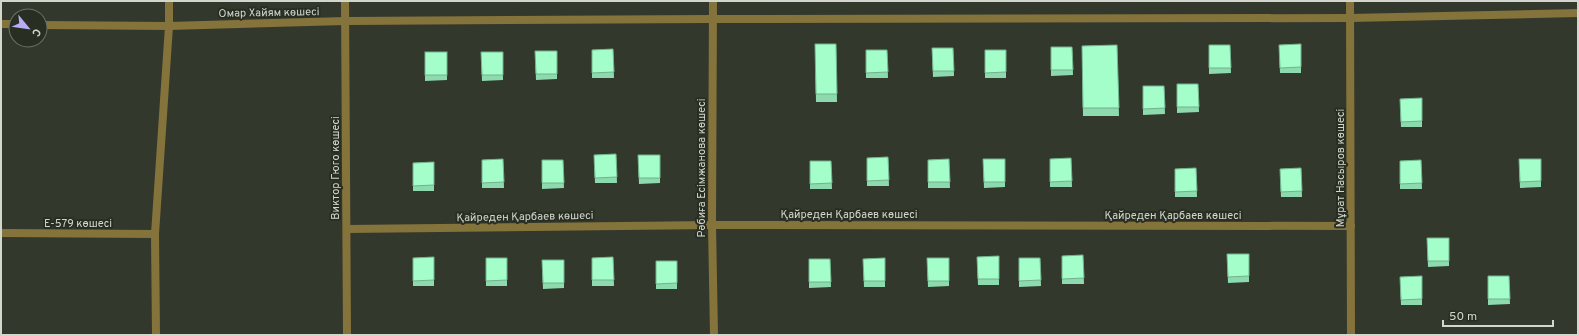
<svg xmlns="http://www.w3.org/2000/svg" width="1579" height="336" font-family="Overpass,sans-serif">
  <rect width="100%" height="100%" fill="#33382c"/>
  <g fill="none" stroke-linecap="round" stroke-linejoin="round">
    <g stroke="#85733c" stroke-width="8">
      <polyline points="345,1 347,335"/>
      <polyline points="713,1 712,225 714,335"/>
      <polyline points="1350,1 1351,335"/>
      <polyline points="1,24 16,24"/>
      <polyline points="40,25 169,26 345,21 713,19 1350,18 1578,13"/>
      <polyline points="347,229 712,225 1351,226"/>
      <polyline points="1,233 155,234"/>
      <polyline points="156,335 155,234 169,26 169,1"/>
    </g>
  </g>
  <g fill="#8cdaae">
    <polygon points="815,44 836,44 837,102 816,102"/>
    <polygon points="1301,44 1301,73 1280,73 1279,45"/>
    <polygon points="1117,45 1119,116 1083,116 1082,46"/>
    <polygon points="1209,45 1230,45 1231,73 1209,74"/>
    <polygon points="1051,47 1072,47 1073,75 1051,76"/>
    <polygon points="932,48 953,48 954,76 933,77"/>
    <polygon points="613,49 614,78 592,78 592,50"/>
    <polygon points="866,50 887,50 888,78 866,78"/>
    <rect x="985" y="50" width="21" height="28"/>
    <polygon points="535,51 557,51 557,79 536,80"/>
    <polygon points="425,52 447,52 447,80 425,81"/>
    <polygon points="481,52 503,52 503,80 482,81"/>
    <polygon points="1177,84 1198,84 1199,112 1177,113"/>
    <polygon points="1143,86 1164,86 1165,114 1143,115"/>
    <polygon points="1422,98 1422,127 1401,127 1400,99"/>
    <polygon points="616,154 617,183 595,183 594,155"/>
    <polygon points="638,155 660,155 660,183 639,184"/>
    <polygon points="888,157 889,186 867,186 867,158"/>
    <polygon points="1071,158 1072,187 1050,187 1050,159"/>
    <polygon points="503,159 504,188 482,188 482,160"/>
    <polygon points="949,159 950,188 928,188 928,160"/>
    <polygon points="983,159 1005,159 1005,187 984,188"/>
    <polygon points="1519,159 1541,159 1541,187 1520,188"/>
    <polygon points="542,160 563,160 564,188 542,189"/>
    <polygon points="1421,160 1422,189 1400,189 1400,161"/>
    <polygon points="810,161 831,161 832,189 810,189"/>
    <polygon points="434,162 434,191 413,191 413,163"/>
    <polygon points="1196,168 1197,197 1175,197 1175,169"/>
    <polygon points="1301,168 1302,197 1281,197 1280,169"/>
    <polygon points="1427,238 1449,238 1449,266 1428,267"/>
    <polygon points="1227,254 1249,254 1249,282 1228,283"/>
    <polygon points="1083,255 1084,284 1062,284 1062,256"/>
    <polygon points="999,256 999,285 978,285 977,257"/>
    <polygon points="434,257 434,286 413,286 413,258"/>
    <polygon points="613,257 614,286 592,286 592,258"/>
    <rect x="486" y="258" width="21" height="28"/>
    <polygon points="885,258 885,287 864,287 863,259"/>
    <polygon points="927,258 949,258 949,286 928,287"/>
    <polygon points="1019,258 1040,258 1041,286 1019,287"/>
    <polygon points="809,259 830,259 831,287 809,288"/>
    <polygon points="542,260 564,260 564,288 543,289"/>
    <rect x="656" y="261" width="21" height="28"/>
    <polygon points="1422,276 1422,305 1401,305 1400,277"/>
    <polygon points="1488,276 1509,276 1510,304 1488,305"/>
  </g>
  <g fill="#a3feca" stroke="#72b28d">
    <polygon points="815,44 836,44 837,94 816,94"/>
    <polygon points="1301,44 1301,67 1280,68 1279,45"/>
    <polygon points="1117,45 1119,108 1083,108 1082,46"/>
    <polygon points="1209,45 1230,45 1231,68 1209,68"/>
    <polygon points="1051,47 1072,47 1073,70 1051,70"/>
    <polygon points="932,48 953,48 954,71 933,71"/>
    <polygon points="613,49 614,72 592,73 592,50"/>
    <polygon points="866,50 887,50 888,72 866,73"/>
    <polygon points="985,50 1006,50 1006,72 985,73"/>
    <polygon points="535,51 557,51 557,74 536,74"/>
    <rect x="425" y="52" width="22" height="23"/>
    <polygon points="481,52 503,52 503,75 482,75"/>
    <polygon points="1177,84 1198,84 1199,107 1177,107"/>
    <polygon points="1143,86 1164,86 1165,108 1143,109"/>
    <polygon points="1422,98 1422,121 1401,122 1400,99"/>
    <polygon points="616,154 617,177 595,178 594,155"/>
    <polygon points="638,155 660,155 660,178 639,178"/>
    <polygon points="888,157 889,180 867,181 867,158"/>
    <polygon points="1071,158 1072,181 1050,182 1050,159"/>
    <polygon points="503,159 504,182 482,183 482,160"/>
    <polygon points="949,159 950,182 928,182 928,160"/>
    <polygon points="983,159 1005,159 1005,182 984,182"/>
    <polygon points="1519,159 1541,159 1541,181 1520,182"/>
    <polygon points="542,160 563,160 564,183 542,183"/>
    <polygon points="1421,160 1422,183 1400,184 1400,161"/>
    <polygon points="810,161 831,161 832,183 810,184"/>
    <polygon points="434,162 434,185 413,186 413,163"/>
    <polygon points="1196,168 1197,191 1175,192 1175,169"/>
    <polygon points="1301,168 1302,191 1281,192 1280,169"/>
    <polygon points="1427,238 1449,238 1449,261 1428,261"/>
    <polygon points="1227,254 1249,254 1249,276 1228,277"/>
    <polygon points="1083,255 1084,278 1062,279 1062,256"/>
    <polygon points="999,256 999,279 978,279 977,257"/>
    <polygon points="434,257 434,280 413,281 413,258"/>
    <polygon points="613,257 614,280 592,280 592,258"/>
    <polygon points="486,258 507,258 507,280 486,281"/>
    <polygon points="885,258 885,281 864,281 863,259"/>
    <polygon points="927,258 949,258 949,281 928,281"/>
    <polygon points="1019,258 1040,258 1041,280 1019,281"/>
    <polygon points="809,259 830,259 831,282 809,282"/>
    <polygon points="542,260 564,260 564,283 543,283"/>
    <polygon points="656,261 677,261 677,283 656,284"/>
    <polygon points="1422,276 1422,299 1401,300 1400,277"/>
    <polygon points="1488,276 1509,276 1510,299 1488,299"/>
  </g>
  <g text-anchor="middle" stroke-width="4" stroke-linejoin="round" paint-order="stroke">
    <g font-size="11" fill="#d2d6ce" stroke="#292e22">
      <text transform="translate(269 12) rotate(-1)" y="4">Омар Хайям көшесі</text>
      <text transform="translate(335 168) rotate(-90)" y="4">Виктор Гюго көшесі</text>
      <text transform="translate(701 168) rotate(-90)" y="4">Рәбиға Есімжанова көшесі</text>
      <text transform="translate(1340 168) rotate(-90)" y="4">Мұрат Насыров көшесі</text>
      <text x="849" y="218">Қайреден Қарбаев көшесі</text>
      <text x="1173" y="219">Қайреден Қарбаев көшесі</text>
      <text transform="translate(525 216) rotate(-1)" y="4">Қайреден Қарбаев көшесі</text>
      <text x="78" y="227">Е-579 көшесі</text>
    </g>
  </g>
  <rect width="1579" height="336" fill="none" stroke="#d2d6ce" stroke-width="4"/>
  <g transform="translate(28 28) rotate(119)"><circle r="19" fill="#292e22" stroke="#6d7167"/>
  <path d="M0-3L7 15L0 10L-7 15Z" fill="#b9abf7"/>
  <text y="-6" font-size="11" font-weight="bold" text-anchor="middle" fill="#d2d6ce">С</text>
  </g>
  <path d="M1443 320v6h110v-6" fill="none" stroke="#d2d6ce" stroke-width="2"/>
  <text x="1449" y="320" font-size="12" fill="#d2d6ce" stroke="#292e22" stroke-width="3" paint-order="stroke">50 m</text>
</svg>
